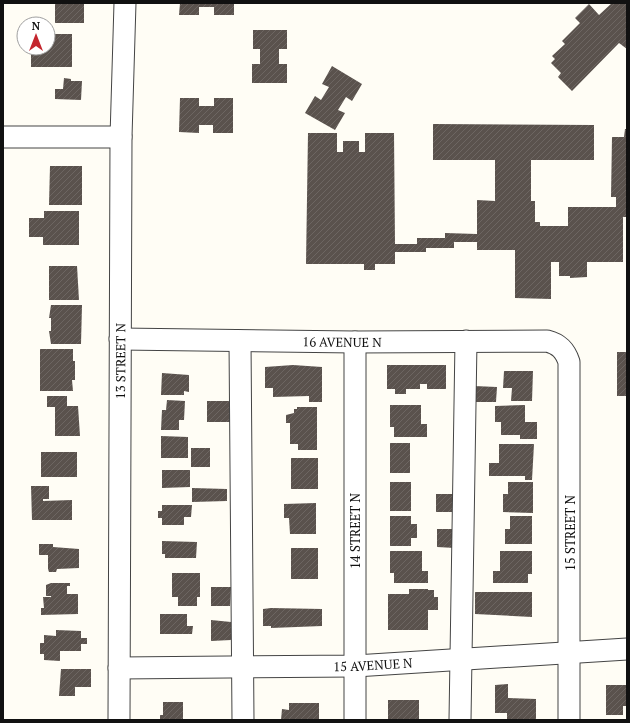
<svg xmlns="http://www.w3.org/2000/svg" width="630" height="723" font-family="'PT Serif',serif">
  <defs>
    <pattern id="building-hatch" width="6" height="6" patternUnits="userSpaceOnUse"><rect width="6" height="6" fill="#5a524d"/><path d="M-1 1l2-2M0 6l6-6M5 7l2-2" fill="none" stroke="#6d6662"/></pattern>
  </defs>
  <rect width="100%" height="100%" fill="#fffdf5"/>
  <g fill="url(#building-hatch)">
    <rect x="55" y="3" width="29" height="20"/>
    <polygon points="180,3 234,3 234,15 214,15 214,7 199,7 199,15 179,15"/>
    <polygon points="612,3 627,3 627,49 619,43 572,91 558,77 561,73 551,63 555,59 552,56 565,44 562,41 580,23 575,18 589,4 599,15"/>
    <polygon points="253,30 287,30 287,49 279,49 279,64 287,64 287,83 252,83 252,64 260,64 260,49 253,49"/>
    <polygon points="48,34 72,34 72,67 31,67 31,48 48,48"/>
    <polygon points="332,66 362,84 352,101 346,97 338,110 345,113 335,130 305,113 315,96 321,100 329,87 322,84"/>
    <polygon points="64,78 71,79 71,81 82,81 81,100 55,99 55,89 63,89"/>
    <polygon points="180,98 199,98 199,106 214,106 214,98 233,98 233,133 213,133 213,125 199,125 199,133 179,132"/>
    <polygon points="433,124 594,125 594,160 531,160 531,201 535,201 535,222 540,222 540,226 568,226 568,207 616,207 616,197 611,197 612,137 624,137 625,129 627,129 627,217 623,217 623,262 587,262 587,277 570,278 570,276 559,276 559,262 551,262 551,299 515,298 515,250 477,250 477,242 454,242 454,248 426,248 426,252 395,252 395,264 375,264 375,270 364,270 364,264 306,264 308,133 337,133 337,152 343,152 343,141 359,141 359,152 365,152 365,133 394,133 395,244 417,244 417,238 445,238 445,233 477,234 477,200 495,201 495,160 433,160"/>
    <polygon points="50,166 82,166 82,205 49,205"/>
    <polygon points="44,211 79,211 79,245 43,245 43,237 29,237 29,218 44,218"/>
    <polygon points="49,266 77,266 79,300 49,300"/>
    <polygon points="51,305 82,305 81,344 51,344 49,331 51,331 51,318 49,318"/>
    <polygon points="40,349 73,349 73,361 75,361 75,380 72,380 73,391 40,391"/>
    <rect x="617" y="352" width="10" height="44"/>
    <polygon points="293,365 322,367 322,402 309,402 309,396 273,397 273,388 265,388 265,367"/>
    <polygon points="387,365 446,365 446,389 427,389 427,384 420,384 420,389 406,389 406,394 395,394 395,389 387,389"/>
    <polygon points="504,371 533,371 532,401 511,401 512,388 503,388"/>
    <polygon points="162,373 189,375 189,392 184,391 184,395 161,395"/>
    <polygon points="474,386 497,387 496,402 474,402"/>
    <polygon points="47,396 67,396 67,406 78,406 80,436 55,436 55,407 47,407"/>
    <polygon points="167,400 185,401 184,420 179,420 179,430 161,430 162,410 166,410"/>
    <rect x="207" y="401" width="23" height="21"/>
    <polygon points="390,405 421,405 421,424 427,424 427,437 394,437 394,427 390,427"/>
    <polygon points="525,405 525,422 537,422 537,439 520,439 520,435 501,435 501,422 495,422 495,406"/>
    <polygon points="297,407 317,407 317,450 298,450 298,444 290,444 290,423 286,423 286,415 294,413 294,409 297,409"/>
    <polygon points="161,436 188,437 188,458 161,458"/>
    <rect x="390" y="443" width="20" height="30"/>
    <polygon points="499,444 534,444 532,480 525,480 525,476 489,476 489,463 499,463"/>
    <rect x="191" y="448" width="19" height="19"/>
    <rect x="41" y="452" width="36" height="25"/>
    <rect x="291" y="458" width="27" height="31"/>
    <polygon points="162,470 190,470 190,487 162,488"/>
    <rect x="390" y="482" width="21" height="29"/>
    <polygon points="508,482 533,482 533,513 503,512 503,494 508,494"/>
    <polygon points="31,486 49,486 49,499 43,499 43,501 72,500 72,520 32,520"/>
    <polygon points="192,488 227,489 227,501 192,502"/>
    <rect x="436" y="494" width="18" height="18"/>
    <polygon points="316,503 316,534 290,534 289,518 284,518 284,504"/>
    <polygon points="162,505 192,505 191,517 184,517 184,525 162,525 162,518 158,518 158,511 162,511"/>
    <polygon points="390,516 411,516 411,524 417,524 417,538 411,538 411,546 390,546"/>
    <polygon points="510,516 532,516 532,544 505,544 505,529 510,529"/>
    <polygon points="437,529 455,529 455,548 437,547"/>
    <polygon points="162,541 197,542 196,558 165,558 165,554 162,554"/>
    <polygon points="39,544 53,544 53,547 79,549 79,568 57,569 56,572 49,572 48,569 48,555 39,555"/>
    <rect x="291" y="548" width="27" height="31"/>
    <polygon points="390,551 422,551 422,571 428,571 428,583 394,583 394,573 390,573"/>
    <polygon points="500,551 532,551 532,574 528,574 528,583 493,583 493,571 500,571"/>
    <polygon points="172,573 200,573 200,597 197,597 197,606 178,606 178,597 172,597"/>
    <polygon points="51,583 70,583 70,586 67,586 67,594 78,594 78,614 41,615 41,608 44,608 43,597 51,597 51,596 46,596 46,585"/>
    <polygon points="211,587 231,587 230,606 211,606"/>
    <polygon points="409,589 428,589 428,590 434,590 434,597 438,597 438,610 428,610 428,630 388,630 388,594 409,594"/>
    <polygon points="475,592 532,592 532,617 475,614"/>
    <polygon points="271,608 322,609 322,626 271,628 271,626 263,626 263,609"/>
    <polygon points="160,614 187,614 187,626 193,626 192,634 160,634"/>
    <polygon points="211,620 231,622 231,640 211,641"/>
    <polygon points="56,630 81,631 81,638 87,638 87,644 81,644 81,651 60,651 60,661 44,660 44,654 40,654 40,643 44,643 44,635 56,636"/>
    <polygon points="61,669 91,669 91,687 75,687 75,696 59,696"/>
    <polygon points="508,684 508,698 536,699 536,720 507,720 507,713 495,713 495,685"/>
    <polygon points="606,685 627,685 627,706 623,706 623,715 606,715"/>
    <rect x="388" y="700" width="31" height="20"/>
    <polygon points="163,702 183,702 183,720 160,720 160,715 163,715"/>
    <polygon points="289,703 319,703 319,720 281,720 282,709 289,710"/>
  </g>
  <g fill="none" stroke-linecap="round" stroke-linejoin="round">
    <defs>
      <g id="minor">
        <polyline points="3,137 121,137"/>
        <path id="s1" d="M120,339L355,342L547,341C559,344 565,350 569,362V720"/>
        <polyline points="240,341 243,720"/>
        <path id="s2" d="M119,668L355,666L627,649"/>
        <path id="s3" d="M119,720L121,137L125,3"/>
        <polyline points="355,720 355,342"/>
        <polyline points="460,720 466,341"/>
      </g>
    </defs>
    <use href="#minor" stroke="#444" stroke-width="23"/>
    <use href="#minor" stroke="#fff" stroke-width="21"/>
  </g>
  <g text-anchor="middle" stroke-width="4" stroke-linejoin="round" paint-order="stroke">
    <g font-size="13" fill="#111" stroke="#fff">
      <text dy="5" stroke="none"><textPath href="#s1" startOffset="222">16 AVENUE N</textPath></text>
      <text dy="5" stroke="none"><textPath href="#s3" startOffset="359">13 STREET N</textPath></text>
      <text transform="translate(355 531) rotate(-90)" y="5">14 STREET N</text>
      <text transform="translate(570 533) rotate(-90)" y="5">15 STREET N</text>
      <text dy="5" stroke="none"><textPath href="#s2" startOffset="254">15 AVENUE N</textPath></text>
    </g>
  </g>
  <rect width="630" height="723" fill="none" stroke="#111111" stroke-width="8"/>
  <g transform="translate(36 36)"><circle r="19" fill="#ffffff" stroke="#a0a0a0"/>
  <path d="M0-3L7 15L0 10L-7 15Z" fill="#c4262e"/>
  <text y="-6" font-size="11" font-weight="bold" text-anchor="middle" fill="#111111">N</text>
  </g>
</svg>
